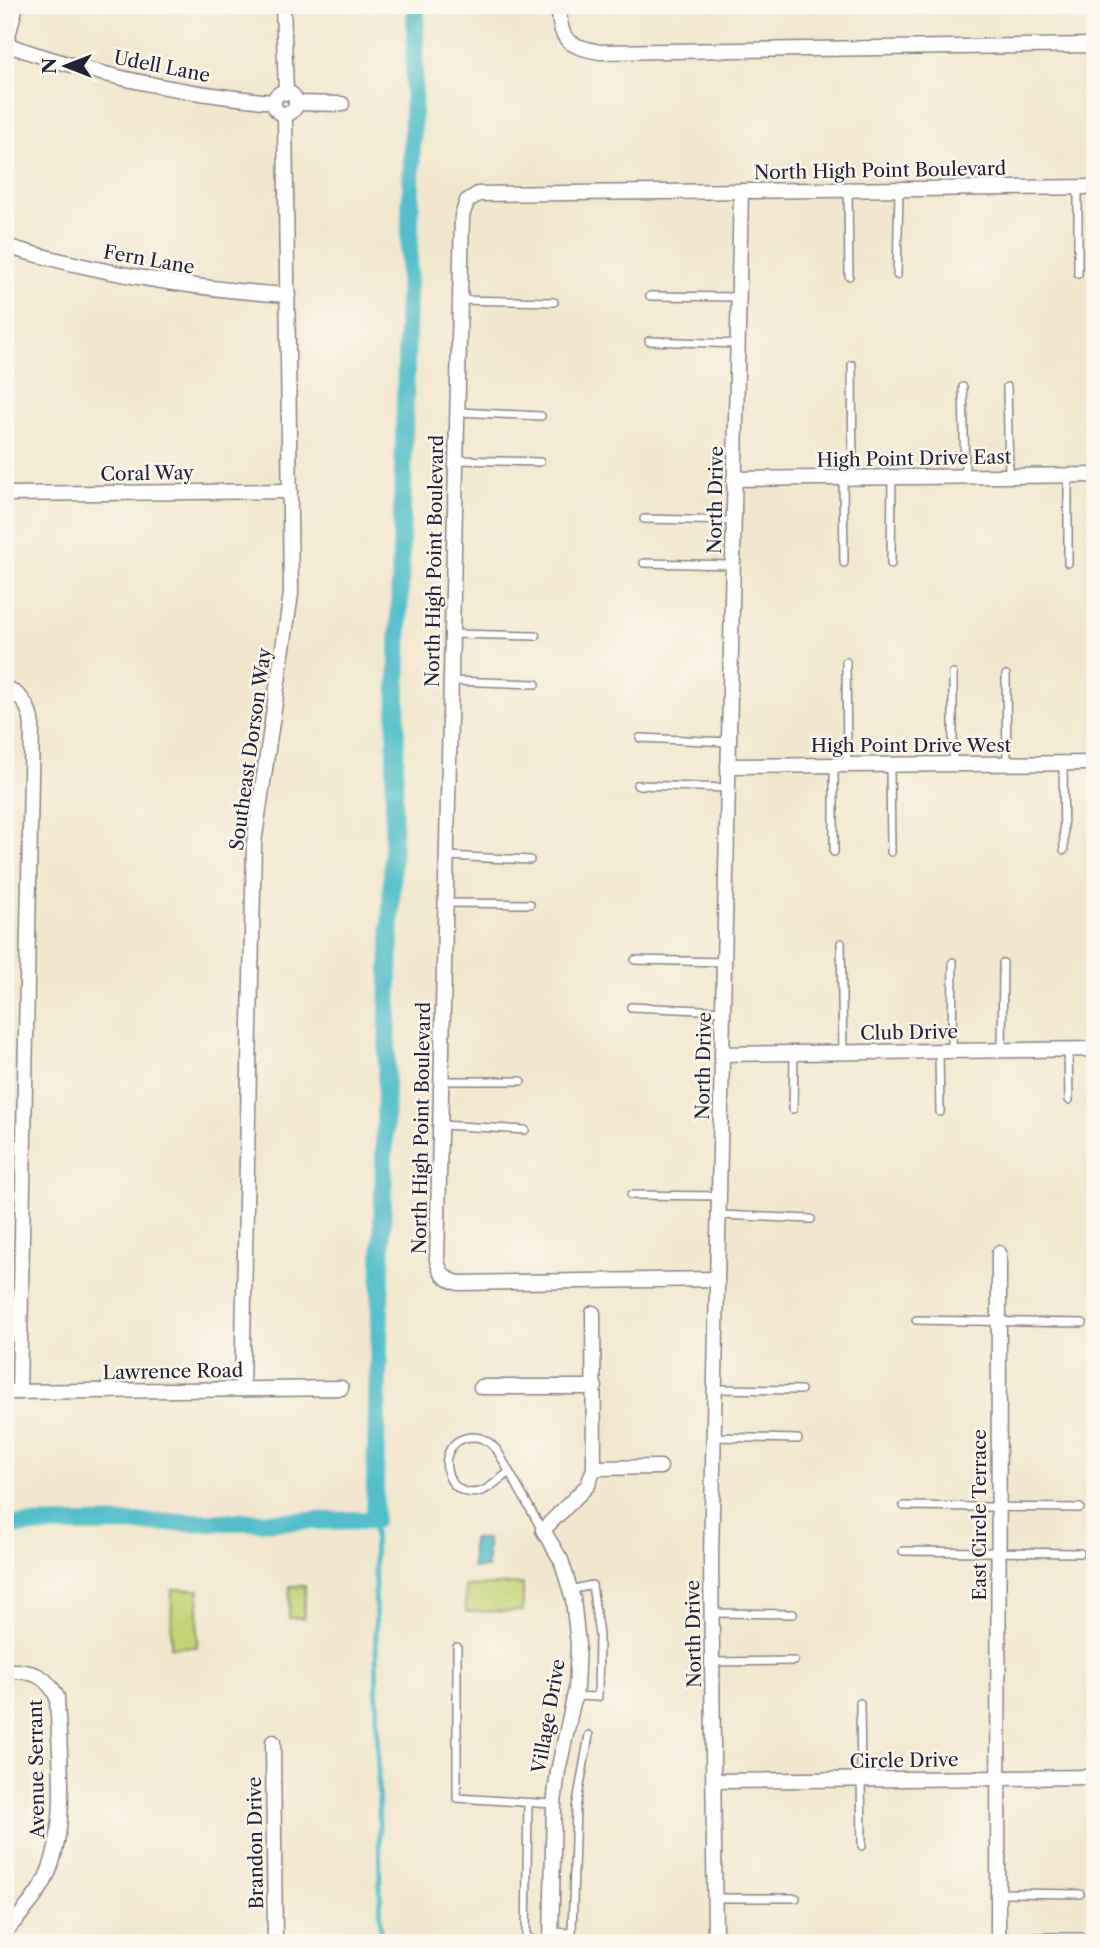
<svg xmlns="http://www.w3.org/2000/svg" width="1100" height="1948" font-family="'Libre Caslon Text',serif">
  <rect width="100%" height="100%" fill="#fbf7ec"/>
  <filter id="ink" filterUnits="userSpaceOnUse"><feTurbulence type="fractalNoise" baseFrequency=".0143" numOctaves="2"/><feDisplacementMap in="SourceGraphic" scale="14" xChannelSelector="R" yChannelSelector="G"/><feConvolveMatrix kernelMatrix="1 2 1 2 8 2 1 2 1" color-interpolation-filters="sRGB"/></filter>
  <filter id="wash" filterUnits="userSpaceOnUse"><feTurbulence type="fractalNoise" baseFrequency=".00686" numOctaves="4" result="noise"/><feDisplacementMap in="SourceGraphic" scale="28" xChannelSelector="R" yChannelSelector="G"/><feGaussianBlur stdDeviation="1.57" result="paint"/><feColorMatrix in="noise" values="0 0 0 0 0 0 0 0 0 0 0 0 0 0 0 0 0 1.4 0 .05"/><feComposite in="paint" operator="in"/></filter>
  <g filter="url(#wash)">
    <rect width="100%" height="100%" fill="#f2e7ce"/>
    <g fill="#c2d376" stroke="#727a58" stroke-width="2">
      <polygon points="523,1584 523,1611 466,1612 465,1586"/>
      <polygon points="290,1586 305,1586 304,1618 289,1618"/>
      <polygon points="172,1589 199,1590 197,1647 171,1647"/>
    </g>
    <rect fill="#51bec9" stroke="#3a7082" stroke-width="2" x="472" y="1539" width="15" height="29"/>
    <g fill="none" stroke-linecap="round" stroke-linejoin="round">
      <polyline stroke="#51bec9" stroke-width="5" points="374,1520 381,1943"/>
      <polyline stroke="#51bec9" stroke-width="18" points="5,1525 374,1520 416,5"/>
    </g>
  </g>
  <g filter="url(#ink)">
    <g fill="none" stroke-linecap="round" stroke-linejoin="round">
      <defs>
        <g id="service">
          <polyline points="1078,188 1078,274"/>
          <polyline points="848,190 849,276"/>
          <polyline points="897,275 899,190"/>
          <polyline points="650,296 739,297"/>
          <polyline points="460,300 554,302"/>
          <polyline points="649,341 738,344"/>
          <polyline points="852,365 853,478"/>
          <polyline points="963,387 965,476"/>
          <polyline points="1007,387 1009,475"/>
          <polyline points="458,412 541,416"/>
          <polyline points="457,460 540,462"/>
          <polyline points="1068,475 1068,563"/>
          <polyline points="843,478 844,563"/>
          <polyline points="644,519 734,521"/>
          <polyline points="644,563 733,565"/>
          <polyline points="891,564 892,477"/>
          <polyline points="453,634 536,636"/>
          <polyline points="846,662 847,764"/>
          <polyline points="953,674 953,763"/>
          <polyline points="1006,675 1007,764"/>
          <polyline points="451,681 536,684"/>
          <polyline points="640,738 729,742"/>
          <polyline points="1063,764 1064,850"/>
          <polyline points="834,765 834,852"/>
          <polyline points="890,765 891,852"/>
          <polyline points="637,785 727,788"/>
          <polyline points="447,856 530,860"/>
          <polyline points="446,903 530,904"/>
          <polyline points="841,943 843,1052"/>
          <polyline points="635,960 725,962"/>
          <polyline points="631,1007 724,1011"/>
          <polyline points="1002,1050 1003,963"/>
          <polyline points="1068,1050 1069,1100"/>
          <polyline points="939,1051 940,1112"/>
          <polyline points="952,1051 953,962"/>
          <polyline points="442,1081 521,1081"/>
          <polyline points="793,1109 794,1053"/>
          <polyline points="441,1125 525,1130"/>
          <polyline points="631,1195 719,1196"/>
          <polyline points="719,1215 811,1219"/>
          <polyline points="916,1320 1083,1323"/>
          <polyline points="715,1389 801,1390"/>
          <polyline points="714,1437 798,1439"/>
          <path d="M509,1472C501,1478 492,1487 482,1491C442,1504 431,1437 474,1437C484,1437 491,1443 497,1450L542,1530"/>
          <polyline points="904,1506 1080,1508"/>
          <polyline points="903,1551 1080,1553"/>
          <polyline points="570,1590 592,1585 599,1635 598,1697 575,1696"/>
          <polyline points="712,1613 793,1614"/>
          <polyline points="457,1647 457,1798 554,1804"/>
          <polyline points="712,1662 794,1661"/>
          <polyline points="860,1703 862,1846"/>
          <polyline points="528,1803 526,1936 538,1943"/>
          <polyline points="998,1893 1080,1894"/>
          <polyline points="715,1898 796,1898"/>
          <polyline points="551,1932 572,1933 576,1808 589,1735"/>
          <polyline points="999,1937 1081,1937"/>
        </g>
        <g id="minor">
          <polyline points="283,5 286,93"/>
          <path d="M559,5C559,40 567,46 600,52L1095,45"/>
          <path d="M5,44C93,75 182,94 274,102"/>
          <polyline points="6,44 16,5"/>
          <circle cx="285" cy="103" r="11"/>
          <polyline points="296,103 342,104"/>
          <path d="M5,246C98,273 192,289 288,295"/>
          <polyline points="734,479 1095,475"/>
          <polyline points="5,494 290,491"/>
          <path d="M5,687C23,696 30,707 32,726L19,1392"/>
          <polyline points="728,766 1095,763"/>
          <polyline points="723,1054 1095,1049"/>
          <path d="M717,1279L459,1283C445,1279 440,1274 437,1260L462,216L467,201L478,194L1095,187"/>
          <polyline points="481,1387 595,1387"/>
          <polyline points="242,1389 254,843 291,594 285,114"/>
          <polyline points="5,1392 341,1388"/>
          <polyline points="594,1468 660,1467"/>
          <path d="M5,1671C30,1670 46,1674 57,1697C59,1753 70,1829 45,1880C35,1900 19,1916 5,1932"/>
          <polyline points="273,1742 275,1943"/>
          <polyline points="713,1781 1095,1777"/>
          <polyline points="551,1943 554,1804 558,1771 576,1689 578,1644 573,1599 561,1560 543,1530 588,1485 594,1468 593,1313"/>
          <polyline points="715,1943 711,1558 741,191"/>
          <polyline points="998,1943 999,1253"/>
        </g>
      </defs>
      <use href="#service" stroke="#8a8484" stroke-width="10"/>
      <use href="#minor" stroke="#8a8484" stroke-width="17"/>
      <use href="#service" stroke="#fff" stroke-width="7"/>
      <use href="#minor" stroke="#fff" stroke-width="14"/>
    </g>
  </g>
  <g text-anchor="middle" stroke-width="5" stroke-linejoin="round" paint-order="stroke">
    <g font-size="19" fill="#22223b" stroke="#fbf7ec">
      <text transform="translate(162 66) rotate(11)" y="7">Udell Lane</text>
      <text transform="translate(880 170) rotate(-1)" y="7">North High Point Boulevard</text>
      <text transform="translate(149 259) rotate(10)" y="7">Fern Lane</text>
      <text transform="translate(914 458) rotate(-1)" y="7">High Point Drive East</text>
      <text transform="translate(147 473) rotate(-1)" y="7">Coral Way</text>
      <text transform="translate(715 500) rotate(-89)" y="7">North Drive</text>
      <text transform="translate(434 561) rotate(-89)" y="7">North High Point Boulevard</text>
      <text x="911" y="752">High Point Drive West</text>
      <text transform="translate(250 749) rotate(-82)" y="7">Southeast Dorson Way</text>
      <text transform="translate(909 1032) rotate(-1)" y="7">Club Drive</text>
      <text transform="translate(703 1066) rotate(-89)" y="7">North Drive</text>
      <text transform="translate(421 1128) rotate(-89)" y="7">North High Point Boulevard</text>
      <text transform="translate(173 1371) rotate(-1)" y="7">Lawrence Road</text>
      <text transform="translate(979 1515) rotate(-90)" y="7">East Circle Terrace</text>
      <text transform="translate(693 1634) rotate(-91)" y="7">North Drive</text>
      <text transform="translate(548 1716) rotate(-80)" y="7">Village Drive</text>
      <text transform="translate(904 1760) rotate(-1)" y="7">Circle Drive</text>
      <text transform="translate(36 1769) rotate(-91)" y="7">Avenue Serrant</text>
      <text transform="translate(255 1843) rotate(-91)" y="7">Brandon Drive</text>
    </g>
  </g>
  <rect width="1100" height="1948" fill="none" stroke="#fbf7ec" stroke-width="28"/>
  <g transform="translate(66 66) rotate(270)" stroke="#fbf7ec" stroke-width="5" paint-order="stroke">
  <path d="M0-5L12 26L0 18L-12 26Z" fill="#22223b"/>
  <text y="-10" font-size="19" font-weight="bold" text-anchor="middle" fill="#22223b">N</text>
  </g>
</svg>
